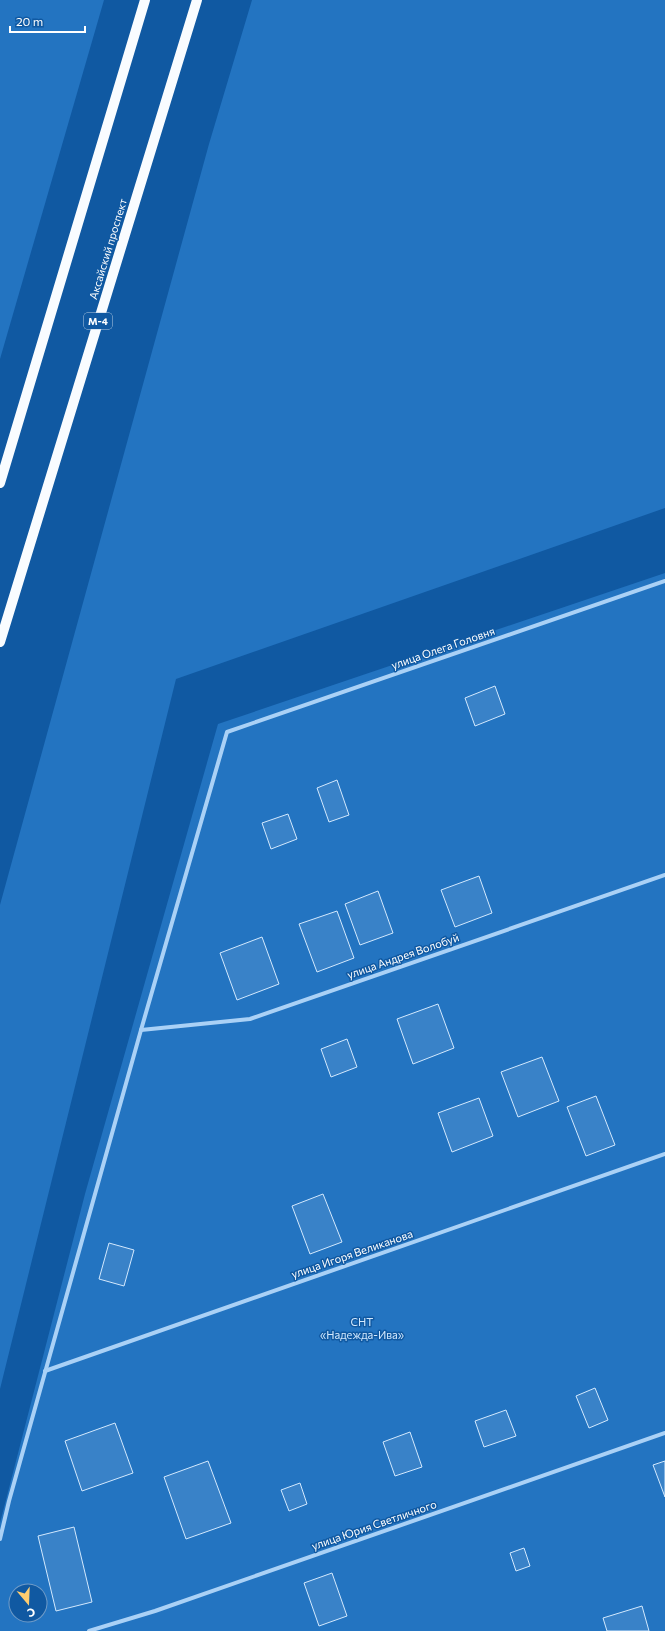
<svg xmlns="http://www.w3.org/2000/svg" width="665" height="1631" font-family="Commissioner,sans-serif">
  <rect width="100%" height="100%" fill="#1059a2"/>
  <g fill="#2374c1" fill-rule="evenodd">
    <polygon points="0,0 104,0 0,359"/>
    <polygon points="252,0 665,0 665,508 176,679 0,1389 0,905 209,144"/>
    <path d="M665,573V1631H0V1523L85,1194L218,724ZM16,1591H40V1615H16Z"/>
  </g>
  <g fill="#3982c8" stroke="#d3e9fe">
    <polygon points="495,686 505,714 475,726 465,698"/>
    <polygon points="337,780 349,815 329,822 317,788"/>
    <polygon points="288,814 297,839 271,849 262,823"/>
    <polygon points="479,876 492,913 455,927 441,890"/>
    <polygon points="378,891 393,933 360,945 345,904"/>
    <polygon points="337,911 354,958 317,972 299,924"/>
    <polygon points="262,937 279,984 237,1000 220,953"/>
    <polygon points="438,1004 454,1048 413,1064 397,1019"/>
    <polygon points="347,1039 357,1067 331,1077 321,1049"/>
    <polygon points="542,1057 559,1101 518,1117 501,1072"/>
    <polygon points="596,1096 615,1145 586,1156 567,1107"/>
    <polygon points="479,1098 493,1136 452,1152 438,1113"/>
    <polygon points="323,1194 342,1242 310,1254 292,1206"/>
    <polygon points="109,1243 134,1250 124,1286 99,1279"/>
    <polygon points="595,1388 608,1420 589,1428 576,1396"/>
    <polygon points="506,1410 516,1436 484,1447 475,1421"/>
    <polygon points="115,1423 133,1473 82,1491 65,1441"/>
    <polygon points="410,1432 422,1467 395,1476 383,1442"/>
    <polygon points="208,1461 231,1523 186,1539 164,1477"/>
    <polygon points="665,1461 665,1497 653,1465"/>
    <polygon points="300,1483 307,1504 289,1511 281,1490"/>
    <polygon points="74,1527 92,1602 56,1611 38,1536"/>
    <polygon points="524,1548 530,1566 516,1571 510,1553"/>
    <polygon points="332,1573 347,1616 319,1626 304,1583"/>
    <polygon points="642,1606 649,1631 607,1631 603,1618"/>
  </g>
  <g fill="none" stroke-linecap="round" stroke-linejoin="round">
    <g stroke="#aad1f6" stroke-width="4">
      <polyline points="141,1030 250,1019 665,875"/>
      <polyline points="45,1371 665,1154"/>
      <polyline points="0,1539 9,1501 141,1030 227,732 665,581"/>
      <polyline points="89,1631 155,1611 665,1433"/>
    </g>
    <g stroke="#f9fcff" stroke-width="10">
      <polyline points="0,483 145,0"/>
      <polyline points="0,642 197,0"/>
    </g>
  </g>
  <g text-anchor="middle" stroke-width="3" stroke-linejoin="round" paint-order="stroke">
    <rect fill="#1059a2" stroke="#b7cde3" stroke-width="1" x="84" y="313" width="28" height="16" rx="3"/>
    <g font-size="10" font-weight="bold" fill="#fff">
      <text x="98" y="325">М-4</text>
    </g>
    <g font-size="11" fill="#fff" stroke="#1059a2">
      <text transform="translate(108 249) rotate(-73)" y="4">Аксайский проспект</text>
      <text transform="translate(443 648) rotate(-19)" y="4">улица Олега Головня</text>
      <text transform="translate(403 956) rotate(-19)" y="4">улица Андрея Волобуй</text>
      <text transform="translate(352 1254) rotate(-19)" y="4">улица Игоря Великанова</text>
      <text transform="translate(374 1525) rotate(-19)" y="4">улица Юрия Светличного</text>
    </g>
    <g font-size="11" fill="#d3e9fe" stroke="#1059a2">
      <text x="362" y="1326">СНТ<tspan x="362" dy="13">«Надежда-Ива»</tspan></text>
    </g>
  </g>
  <g transform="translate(28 1603) rotate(161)"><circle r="19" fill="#1059a2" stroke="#709bc7"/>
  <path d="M0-3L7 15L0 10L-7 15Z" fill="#ffcd6f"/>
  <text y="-6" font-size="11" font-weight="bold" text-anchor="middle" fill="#ffffff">С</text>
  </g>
  <path d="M10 26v6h75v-6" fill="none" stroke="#ffffff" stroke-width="2"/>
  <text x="16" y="26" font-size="12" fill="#ffffff" stroke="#1059a2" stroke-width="3" paint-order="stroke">20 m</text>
</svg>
